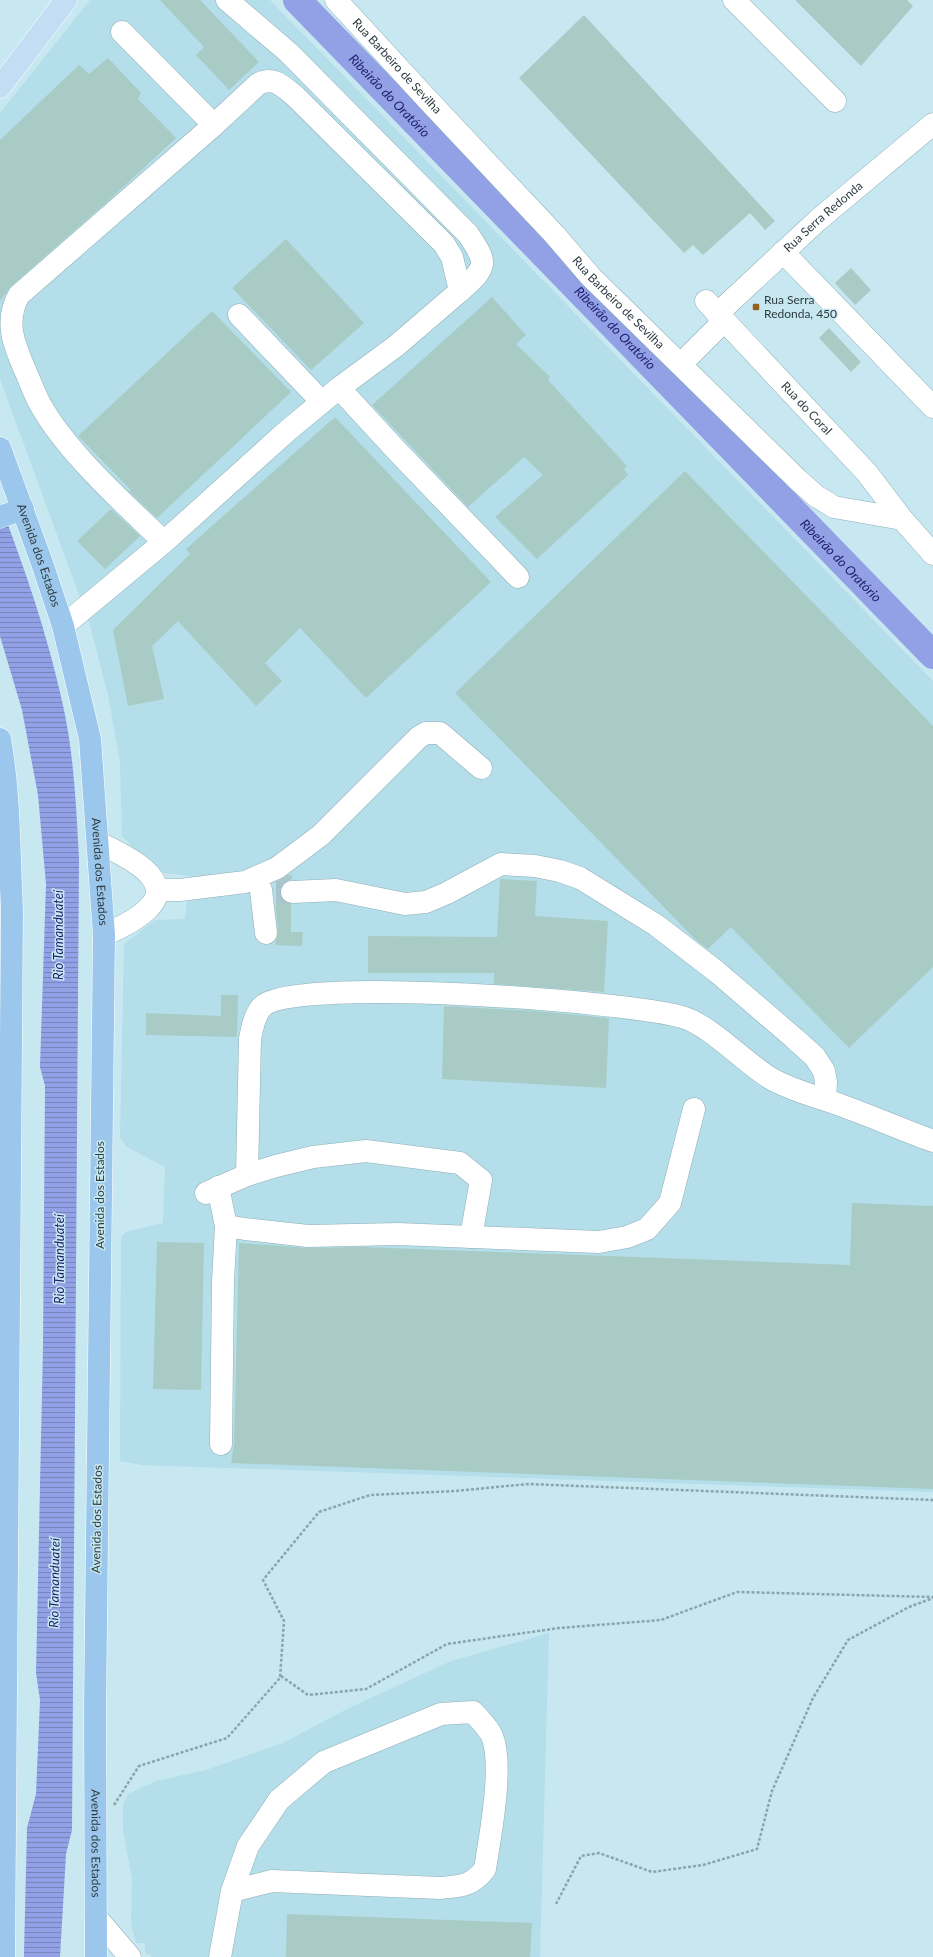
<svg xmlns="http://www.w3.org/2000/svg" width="933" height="1957" font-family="Lato,sans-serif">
  <defs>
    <pattern id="water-rules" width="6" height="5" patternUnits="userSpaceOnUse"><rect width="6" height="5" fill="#92a0e6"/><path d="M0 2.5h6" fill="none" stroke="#7884bc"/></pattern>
  </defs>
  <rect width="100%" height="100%" fill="#c7e8f1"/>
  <g fill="#b4dee9">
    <polygon points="90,0 270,0 933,681 933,1492 142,1465 120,1461 121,1237 126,1232 163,1223 165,1167 127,1147 120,1138 124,944 155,920 185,919 190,876 156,872 122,836 120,762 108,695 90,625 0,379 0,113"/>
    <polygon points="549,1633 540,1957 152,1957 150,1954 145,1954 145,1943 136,1943 131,1924 132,1880 123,1829 123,1804 128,1794 156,1781 206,1770 283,1743 349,1708 451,1661"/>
  </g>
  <path fill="url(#water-rules)" d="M0,504C25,569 47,633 62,701C74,752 76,805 79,858L72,1830L66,1854L60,1957H24V1953L27,1828L36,1794L40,1700L36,1673L43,1346L45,1086L40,1067L46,884L38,795L22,710L0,636Z"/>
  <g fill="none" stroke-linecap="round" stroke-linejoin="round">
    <path stroke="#92a0e6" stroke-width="28" id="s1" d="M297,0L933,655"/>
  </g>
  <g fill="#a9cbc6">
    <polygon points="160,0 200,0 259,62 229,90 196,55 204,47"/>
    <polygon points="795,0 907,0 913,6 861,66"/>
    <polygon points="584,15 775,221 765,230 750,213 703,255 693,245 684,253 519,78"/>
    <polygon points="108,58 141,93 138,99 176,138 108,201 11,286 0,301 0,140 79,65 89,74"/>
    <polygon points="286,239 364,323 311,370 232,288"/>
    <polygon points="851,268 871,290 855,305 835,283"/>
    <polygon points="492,297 526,335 516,344 550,377 548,380 627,466 624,469 628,475 537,559 495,517 543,475 524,457 468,507 372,405"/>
    <polygon points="212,311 291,392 157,518 129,491 131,490 78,436"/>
    <polygon points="829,328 861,362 851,372 819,338"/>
    <polygon points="335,417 491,582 366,698 300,628 265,663 282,681 256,706 178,621 152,646 164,699 128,706 113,630 190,554 186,549"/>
    <polygon points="685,471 933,726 933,967 849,1048 731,927 708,949 696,940 455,693"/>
    <polygon points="111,509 140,536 105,569 77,541"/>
    <polygon points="288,875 292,875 292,879 285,882 281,887 280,893 282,899 291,904 291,932 303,932 302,946 275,945 278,932 276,908 276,882"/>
    <polygon points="500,879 537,881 535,916 608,921 604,992 494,984 494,973 368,973 368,936 497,937"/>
    <polygon points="221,995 238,995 237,1037 146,1035 146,1013 221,1016"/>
    <polygon points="444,1006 535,1011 609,1018 606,1088 442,1079"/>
    <polygon points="852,1203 933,1206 933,1489 231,1463 234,1444 239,1243 308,1248 363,1247 850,1265"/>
    <polygon points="157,1242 204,1243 201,1390 153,1389"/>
    <polygon points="287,1914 532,1923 530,1957 286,1957"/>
  </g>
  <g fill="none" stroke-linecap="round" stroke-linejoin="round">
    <polyline stroke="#a8c5cd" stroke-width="22" stroke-dasharray="22 11" stroke-linecap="butt" points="276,892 292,892"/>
    <defs>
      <g id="minor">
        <path d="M227,0L288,52L468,234C488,264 488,266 460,291"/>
        <path id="s2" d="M336,0L428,100L554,234L591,277L797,479L816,496L834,507L902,519L933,554"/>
        <polyline points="734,0 835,101"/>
        <polyline points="122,32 214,125"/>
        <polyline points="783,252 933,407"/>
        <path id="s3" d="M706,301L867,473L902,519"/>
        <path id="s4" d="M717,314L818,220L933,124"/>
        <polyline points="239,315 322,402"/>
        <polyline points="681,364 724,321"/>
        <polyline points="339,388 397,451 518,577"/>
        <path d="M63,626L164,542L287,431L339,388L396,346L460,291L452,257L444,244L295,96C282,86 274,76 258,84L214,125L19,295C4,321 14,345 25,370C30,381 34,393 40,404C68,454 123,502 164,542"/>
        <path d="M99,843C168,875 182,901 104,935"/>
        <polyline points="157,890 180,890 245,882 277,868 321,835 419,737 426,733 440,733 481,768"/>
        <polyline points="261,890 266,933"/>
        <polyline points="292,892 336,890 405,904 426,902 447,893 501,864 535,866 560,871 580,878 656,925 717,972 794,1038 815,1057 824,1071 826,1082 825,1099"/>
        <polyline points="247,1175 276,1166 313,1157 366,1151 460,1163 481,1180 471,1237"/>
        <polyline points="218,1187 226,1226 245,1229 308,1236 398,1234 599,1242 627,1237 647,1229 670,1203 694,1109"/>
        <path d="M206,1193L247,1175L250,1039C252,1028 255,1012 264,1005C304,977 626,1001 682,1017C710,1025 743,1061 770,1078C792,1091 819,1097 843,1106C873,1117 903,1130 933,1141"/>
        <polyline points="221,1444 223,1281 226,1226"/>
        <polyline points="96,1917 130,1957"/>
        <path d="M220,1957L232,1891L248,1846L279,1800L324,1762L441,1714L473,1712C479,1719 488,1727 492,1736C504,1766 490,1836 485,1869C472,1886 461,1886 440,1888L272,1881L232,1891"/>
      </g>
      <polyline id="major" points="0,87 66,0"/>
      <g id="highway">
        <path id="s5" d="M0,448L42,563L63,626L90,739L104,935L95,1710L96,1957"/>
        <polyline points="0,517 23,509"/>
        <path d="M0,739C10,795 9,852 12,909L4,1957"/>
      </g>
    </defs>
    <use href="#minor" stroke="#8fafb7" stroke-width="23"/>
    <use href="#major" stroke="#fff" stroke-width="23"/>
    <use href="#highway" stroke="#fff" stroke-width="23"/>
    <g stroke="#8ba4ab" stroke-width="2.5" stroke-dasharray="3 2" stroke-linecap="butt">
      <polyline points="281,1676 308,1695 366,1689 447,1644 559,1628 661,1620 737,1592 933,1597"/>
      <polyline points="114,1805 139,1766 227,1738 280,1678 284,1621 263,1580 319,1512 370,1495 455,1491 528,1484 933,1500"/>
      <polyline points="556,1904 581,1856 599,1853 652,1872 703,1865 757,1849 772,1791 813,1698 848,1640 909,1607 933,1598"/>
    </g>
    <use href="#minor" stroke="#fff" stroke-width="22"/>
    <use href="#major" stroke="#c3ddf4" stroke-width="22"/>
    <use href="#highway" stroke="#9bc7ec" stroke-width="22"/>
  </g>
  <rect fill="#995f1d" stroke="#c7e8f1" stroke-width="1.5" x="752" y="303" width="8" height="8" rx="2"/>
  <g text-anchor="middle" stroke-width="3" stroke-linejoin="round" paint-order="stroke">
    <g font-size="12" fill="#2e3b3f" stroke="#c7e8f1">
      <text dy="4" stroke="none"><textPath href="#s2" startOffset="90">Rua Barbeiro de Sevilha</textPath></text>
      <text dy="4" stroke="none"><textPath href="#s4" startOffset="144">Rua Serra Redonda</textPath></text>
      <text dy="4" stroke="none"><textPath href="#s2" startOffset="414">Rua Barbeiro de Sevilha</textPath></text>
      <text dy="4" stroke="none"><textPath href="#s3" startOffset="147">Rua do Coral</textPath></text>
      <text dy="4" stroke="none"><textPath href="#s5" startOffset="114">Avenida dos Estados</textPath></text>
      <text dy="4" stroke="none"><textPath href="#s5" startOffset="438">Avenida dos Estados</textPath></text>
      <text transform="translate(100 1195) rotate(-90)" y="4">Avenida dos Estados</text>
      <text transform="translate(97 1519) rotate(-89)" y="4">Avenida dos Estados</text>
      <text dy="4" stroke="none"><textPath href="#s5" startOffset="1410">Avenida dos Estados</textPath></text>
    </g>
    <g font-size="12" fill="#2e3b3f" stroke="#c7e8f1" text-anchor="start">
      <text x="764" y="304">Rua Serra<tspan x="764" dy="14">Redonda, 450</tspan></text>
    </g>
    <g font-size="13" font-style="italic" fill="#1e1d6c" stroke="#c7e8f1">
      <text dy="5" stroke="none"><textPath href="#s1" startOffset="133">Ribeirão do Oratório</textPath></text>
      <text dy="5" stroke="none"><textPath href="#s1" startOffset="457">Ribeirão do Oratório</textPath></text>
      <text dy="5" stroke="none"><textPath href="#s1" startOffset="781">Ribeirão do Oratório</textPath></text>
      <text transform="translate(58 935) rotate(-90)" y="5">Rio Tamanduateí</text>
      <text transform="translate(59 1259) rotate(-90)" y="5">Rio Tamanduateí</text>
      <text transform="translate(54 1583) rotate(-89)" y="5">Rio Tamanduateí</text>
    </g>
  </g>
</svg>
